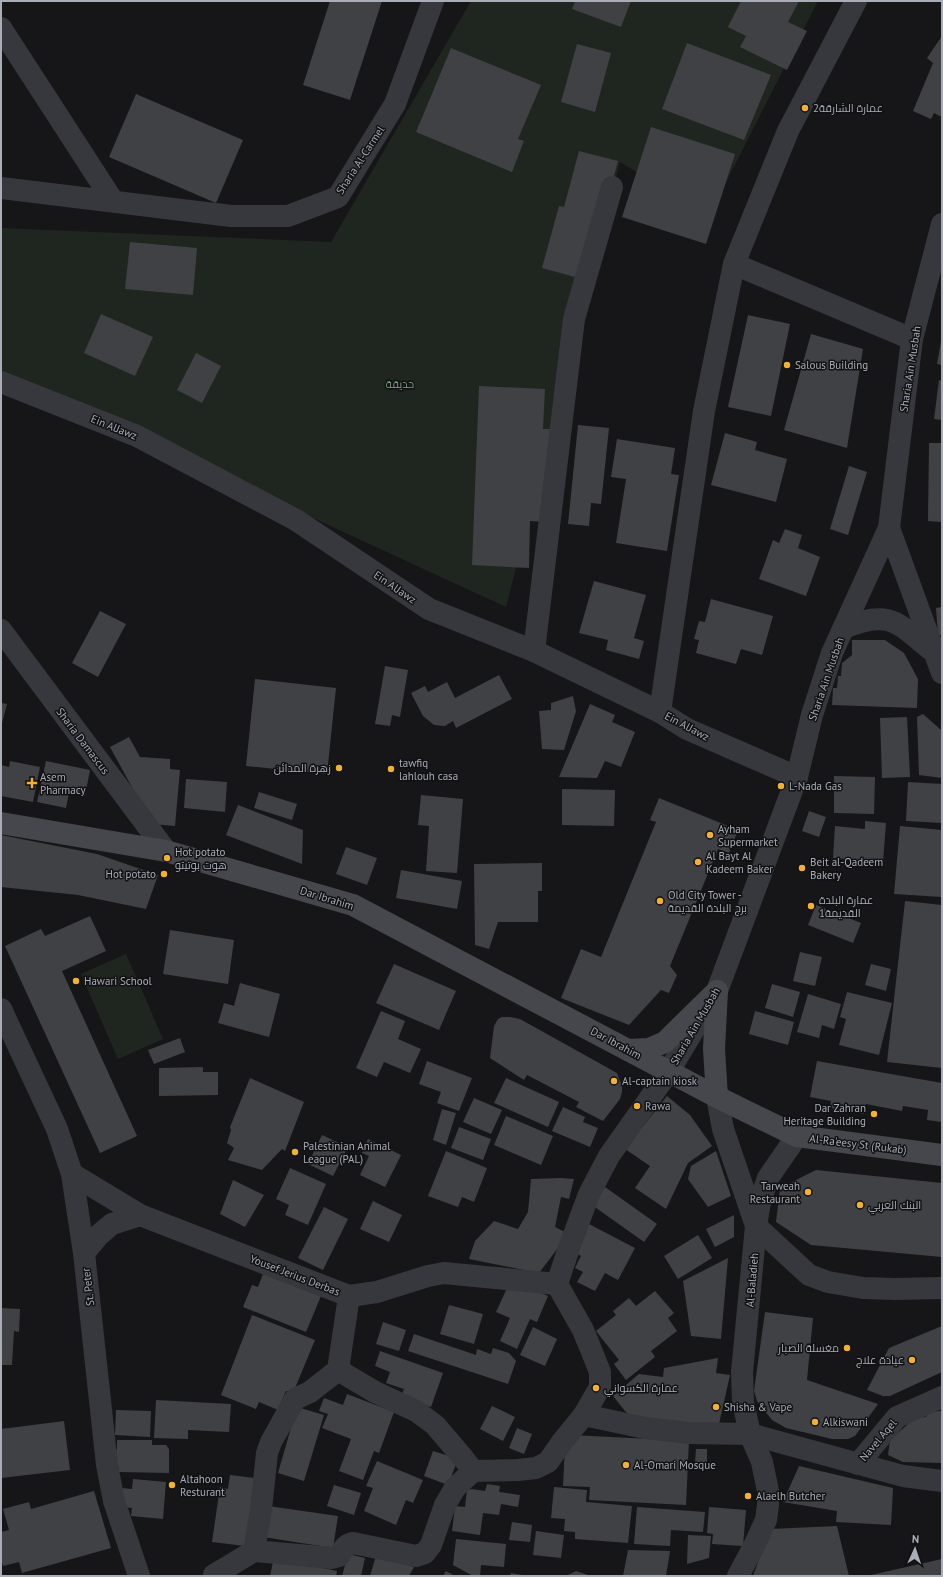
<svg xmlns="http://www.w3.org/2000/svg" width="943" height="1577" font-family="'PT Sans',Cairo,sans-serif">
  <rect width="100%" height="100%" fill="#161618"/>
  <g fill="#1e261f">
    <polygon points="471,1 818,1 709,216 620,162 506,607 1,374 1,228 331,242"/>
    <polygon points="126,954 163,1039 118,1059 81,974"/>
  </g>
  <g fill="#404145">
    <polygon points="330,1 382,1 350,100 303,85"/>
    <polygon points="575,1 631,1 621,27 572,9"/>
    <polygon points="741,1 799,1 788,22 807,31 787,70 740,47 746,36 728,27"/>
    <polygon points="942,36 942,117 934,113 931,119 913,111 933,63 927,58"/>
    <polygon points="687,43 771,75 744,140 662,109"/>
    <polygon points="577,44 611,53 595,112 561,102"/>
    <polygon points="451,48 541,85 518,139 524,141 512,172 416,132"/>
    <polygon points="136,94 243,140 216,203 109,157"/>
    <polygon points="651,127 735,154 706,244 622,217"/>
    <polygon points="579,151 618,161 586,280 542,268 559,206 564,207"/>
    <polygon points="130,242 197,248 193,295 125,289"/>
    <polygon points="101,314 153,337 135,376 84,353"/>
    <polygon points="748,315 790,324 771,416 728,407"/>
    <polygon points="811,334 863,349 847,448 784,430"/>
    <polygon points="941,341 942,341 942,365 937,364"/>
    <polygon points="196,353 221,366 202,403 177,390"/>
    <polygon points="939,380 942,381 942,420 934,419"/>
    <polygon points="479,386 545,389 543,429 551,429 547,522 530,521 529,568 472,565"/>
    <polygon points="578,425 609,428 601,504 591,503 589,526 568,524"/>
    <polygon points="725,433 757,442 755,450 787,459 776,502 711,485"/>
    <polygon points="617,439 675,448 671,474 679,475 667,551 616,543 626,479 611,477"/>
    <polygon points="929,443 942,443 942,522 928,521"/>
    <polygon points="849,466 867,472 848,535 830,529"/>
    <polygon points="785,529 802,535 798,548 820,557 806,596 759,579 773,540 779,543"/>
    <polygon points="594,581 646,595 634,638 644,641 639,659 606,650 608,640 579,633"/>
    <polygon points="711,599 773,616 762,655 741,649 736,664 696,653 699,640 694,639 699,621 705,622"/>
    <polygon points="942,607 942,635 938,635 936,608"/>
    <polygon points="100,611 126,624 98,677 72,663"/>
    <polygon points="852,640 885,640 904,653 918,679 917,708 832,705 833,688 837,688 838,676 841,676 842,663 852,655"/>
    <polygon points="385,666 408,670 400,717 392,715 390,726 375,724"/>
    <polygon points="499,675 512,699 456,728 453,721 445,726 434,725 423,716 411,693 425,686 428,692 447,682 455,698"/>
    <polygon points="255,679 336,688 327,774 246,766"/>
    <polygon points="573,696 576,711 564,750 542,749 539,711 551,710 551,703"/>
    <polygon points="1,703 7,704 1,727"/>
    <polygon points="590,704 615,715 612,722 635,732 621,767 605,761 597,778 559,777"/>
    <polygon points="923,714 941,730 942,741 942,778 919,775 917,717"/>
    <polygon points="907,717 910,777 882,778 880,718"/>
    <polygon points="129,737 140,757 170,759 170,769 180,770 175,826 152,824 110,747"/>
    <polygon points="10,761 40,767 33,802 1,796 1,765 9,767"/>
    <polygon points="46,761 90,770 85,796 69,793 66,808 37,802"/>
    <polygon points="834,776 875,777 874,814 834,813"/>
    <polygon points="186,779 227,782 225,812 184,808"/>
    <polygon points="908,782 942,784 942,823 906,821"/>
    <polygon points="562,789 615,790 614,826 562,825"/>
    <polygon points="259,792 297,804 292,820 254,808"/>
    <polygon points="421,795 463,799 457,873 426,871 429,826 418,825"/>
    <polygon points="659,798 738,830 729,853 718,849 670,966 677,975 669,993 661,990 629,1025 561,998 581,949 601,957 656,822 650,820"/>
    <polygon points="238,805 303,830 302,864 226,835"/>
    <polygon points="809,811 826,817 819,837 802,831"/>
    <polygon points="865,821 886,823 883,862 833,858 835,826 865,829"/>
    <polygon points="900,826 942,830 942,897 894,894"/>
    <polygon points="1,835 97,854 158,875 146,909 78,895 1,887"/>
    <polygon points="346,847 377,858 367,885 336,874"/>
    <polygon points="542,863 542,891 538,891 538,922 498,922 489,949 475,945 474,864"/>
    <polygon points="401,870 462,881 457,909 396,898"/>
    <polygon points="905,901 942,905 942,1068 887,1062"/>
    <polygon points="816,905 861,923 853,943 808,925"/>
    <polygon points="90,916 106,951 62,971 137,1136 100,1153 5,946 41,929 45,936"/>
    <polygon points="170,930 234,940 228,984 163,974"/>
    <polygon points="800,952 822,957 815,986 793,981"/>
    <polygon points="394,964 456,991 439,1030 376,1003"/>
    <polygon points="871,964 891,969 886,991 865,985"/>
    <polygon points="240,983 280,994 269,1037 218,1023 224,1003 234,1006"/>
    <polygon points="772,984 800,992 793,1017 765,1008"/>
    <polygon points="847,992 892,1003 879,1055 839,1045 846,1019 840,1017"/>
    <polygon points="808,994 841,1004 834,1029 822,1025 819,1038 797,1032"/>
    <polygon points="381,1011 405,1021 398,1039 421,1049 410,1073 384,1062 377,1077 356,1068"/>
    <polygon points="755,1011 794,1022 788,1045 749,1034"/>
    <polygon points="502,1017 510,1017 520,1019 617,1073 622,1086 622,1092 620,1099 603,1121 576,1107 579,1102 527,1075 524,1080 490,1058 494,1026 498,1019"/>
    <polygon points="180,1038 185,1052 154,1064 148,1050"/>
    <polygon points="427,1061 472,1078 459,1111 437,1103 441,1092 419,1084"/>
    <polygon points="817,1061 942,1083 942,1122 927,1120 928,1110 903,1106 902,1111 866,1104 864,1114 830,1108 831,1101 810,1097"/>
    <polygon points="203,1067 203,1072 218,1072 218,1095 159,1096 159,1068"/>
    <polygon points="250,1078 304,1102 285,1151 282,1149 262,1170 228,1160 234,1148 227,1143 231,1130 230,1127"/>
    <polygon points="506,1078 559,1102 548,1127 494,1103"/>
    <polygon points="667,1096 690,1115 712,1146 688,1163 666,1209 635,1188 650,1166 625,1149"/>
    <polygon points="474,1098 502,1110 491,1134 463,1122"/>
    <polygon points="563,1107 585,1117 583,1122 598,1128 590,1147 552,1131"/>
    <polygon points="442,1109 456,1113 446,1145 433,1140"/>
    <polygon points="506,1116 553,1136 541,1165 494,1145"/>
    <polygon points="459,1127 491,1139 483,1160 451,1148"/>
    <polygon points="322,1135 348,1147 333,1176 308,1164"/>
    <polygon points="368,1139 401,1155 385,1187 360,1175 369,1156 362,1153"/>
    <polygon points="446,1151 487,1168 474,1202 462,1197 458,1207 428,1196"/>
    <polygon points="716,1151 731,1196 708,1207 688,1179 691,1166"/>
    <polygon points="290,1168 326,1184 308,1225 285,1215 289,1205 276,1199"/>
    <polygon points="816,1170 942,1183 942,1257 811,1245 776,1222 780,1188"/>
    <polygon points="561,1178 574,1179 569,1199 561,1197 555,1227 565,1232 561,1244 539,1273 469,1259 475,1241 494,1221 518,1229 528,1212 531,1179"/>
    <polygon points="233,1180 264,1195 245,1227 220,1214"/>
    <polygon points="605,1187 657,1224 644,1242 592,1205"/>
    <polygon points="373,1201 402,1215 389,1242 360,1229"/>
    <polygon points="324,1207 348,1219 323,1270 298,1258"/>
    <polygon points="734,1215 734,1237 715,1247 706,1229"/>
    <polygon points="589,1224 635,1248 618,1280 605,1273 595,1291 577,1282 583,1272 575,1268 581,1256 574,1252"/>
    <polygon points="698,1235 712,1258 678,1279 664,1256"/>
    <polygon points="728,1258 721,1339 691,1336 683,1281"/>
    <polygon points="263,1274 321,1296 306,1332 243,1307 252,1285 258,1287"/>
    <polygon points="508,1286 530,1288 548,1296 537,1322 530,1319 517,1349 500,1341 510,1318 496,1312"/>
    <polygon points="655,1291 674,1313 668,1318 677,1331 651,1351 655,1357 626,1380 614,1364 619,1360 596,1331 616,1315 613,1311 629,1298 636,1306"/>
    <polygon points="449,1305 483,1314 474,1344 440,1334"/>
    <polygon points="1,1308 20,1309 19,1332 14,1331 12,1365 1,1365"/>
    <polygon points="765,1312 813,1318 807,1380 878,1404 855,1436 848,1439 832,1439 786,1428 772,1420 764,1410 757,1401 754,1391"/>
    <polygon points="252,1315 315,1340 293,1393 286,1391 278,1410 259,1402 256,1409 221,1395"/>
    <polygon points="383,1322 406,1330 399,1351 376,1344"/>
    <polygon points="942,1326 942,1372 890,1396 883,1396 867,1390 889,1348"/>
    <polygon points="533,1327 557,1339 545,1366 520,1355"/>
    <polygon points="414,1334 476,1355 477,1349 491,1354 493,1348 509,1353 516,1361 508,1384 408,1351"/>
    <polygon points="380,1351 443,1373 431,1407 401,1397 404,1389 386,1383 390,1372 375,1366"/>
    <polygon points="718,1358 716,1373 730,1375 719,1424 650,1422 632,1417 625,1411 613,1396 639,1374 663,1377 664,1368"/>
    <polygon points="347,1394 394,1412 379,1453 374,1451 363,1480 339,1471 351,1439 322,1428 328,1414 319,1411 324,1398 343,1405"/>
    <polygon points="156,1400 231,1404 229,1432 188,1430 188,1439 154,1438"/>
    <polygon points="492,1406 515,1417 503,1441 480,1429"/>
    <polygon points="297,1407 324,1415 304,1481 278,1473"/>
    <polygon points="116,1410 151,1411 150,1437 115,1435"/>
    <polygon points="942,1411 942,1463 903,1462 888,1455 890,1440 915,1418 926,1417 926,1412"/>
    <polygon points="64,1421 70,1470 1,1478 1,1429"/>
    <polygon points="517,1428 532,1434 524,1454 509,1448"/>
    <polygon points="572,1435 689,1441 686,1505 589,1500 590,1487 563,1486 565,1445"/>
    <polygon points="117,1440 152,1440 152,1445 166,1445 169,1449 169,1473 119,1472 119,1467 113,1467 113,1450 117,1450"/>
    <polygon points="696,1449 707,1449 707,1462 695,1462"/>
    <polygon points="433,1451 458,1459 448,1485 424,1476"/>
    <polygon points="377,1461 423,1480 413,1503 406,1500 396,1525 364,1511 373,1488 366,1486"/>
    <polygon points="799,1466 893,1488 891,1525 836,1522 837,1511 783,1502"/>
    <polygon points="230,1475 255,1478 245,1546 212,1542 220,1487 228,1489"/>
    <polygon points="133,1479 166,1482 163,1519 131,1516 132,1508 121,1507 122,1488 132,1489"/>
    <polygon points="487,1484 500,1486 499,1492 520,1495 518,1507 501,1504 499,1515 483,1513 480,1535 452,1531 455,1506 465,1507 467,1490 472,1489 485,1491"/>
    <polygon points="334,1485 361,1493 354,1515 327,1506"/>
    <polygon points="554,1487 587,1490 586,1502 632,1506 628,1543 575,1539 575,1532 564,1531 565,1519 551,1518"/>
    <polygon points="94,1491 111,1548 22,1573 19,1562 3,1566 1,1559 1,1532 9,1530 3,1509 29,1502 31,1509"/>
    <polygon points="268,1506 338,1516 333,1548 263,1537"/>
    <polygon points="637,1507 705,1512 703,1532 671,1530 670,1546 634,1544"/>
    <polygon points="709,1507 746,1510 743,1546 712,1544 713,1534 707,1533"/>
    <polygon points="512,1522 532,1525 530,1542 509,1540"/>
    <polygon points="837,1526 849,1576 753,1576 770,1529"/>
    <polygon points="536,1531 564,1535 561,1558 533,1555"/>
    <polygon points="688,1535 711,1536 709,1558 687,1564"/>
    <polygon points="456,1539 506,1544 504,1567 481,1565 480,1576 473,1576 453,1565"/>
    <polygon points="628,1550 670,1551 666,1576 623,1576"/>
    <polygon points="348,1554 365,1558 361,1576 342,1576"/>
    <polygon points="376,1556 414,1567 409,1576 370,1576"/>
    <polygon points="274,1557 337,1571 336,1576 270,1576"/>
    <polygon points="942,1559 942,1576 871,1576 871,1575"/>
    <polygon points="446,1571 455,1576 443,1576"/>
    <polygon points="576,1571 591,1576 566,1576"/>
    <polygon points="511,1573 522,1575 522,1576 510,1576"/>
  </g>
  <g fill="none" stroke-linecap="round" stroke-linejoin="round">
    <g stroke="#37383d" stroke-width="22">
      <polyline points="1,28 113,201"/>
      <polyline points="1,188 231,216 288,216 338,197 395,104 433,1"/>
      <polyline points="734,264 912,339"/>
      <polyline points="1,382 137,436 296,520 429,609 534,651 660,712 687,729 797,777"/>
      <polyline points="889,528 942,673"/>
      <path d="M844,628C891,608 898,624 934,652"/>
      <polyline points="1,630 166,851"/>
      <polyline points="534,651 574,319 612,187"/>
      <polyline points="660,712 704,411 734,264 788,131 856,1"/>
      <polyline points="1,1009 57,1129 72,1174 84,1253 107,1465 114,1501 139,1576"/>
      <polyline points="717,1097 723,1129 756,1226 809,1275 828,1282 863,1288 895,1289 942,1288"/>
      <polyline points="72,1174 140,1215 349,1296 377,1292 428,1276 444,1273 557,1284"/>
      <polyline points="84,1253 99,1235 112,1224 140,1215"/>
      <polyline points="338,1370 375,1392 416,1411 435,1425 464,1459 473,1471 518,1470 536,1468 548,1462 562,1442 584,1415 600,1387 600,1372 594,1357 583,1330 557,1284 569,1248 589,1194 609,1156 669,1071 717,991 797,777 812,715 832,653 889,528 912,339 942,224"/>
      <polyline points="584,1415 645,1428 689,1433 750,1434 903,1476 942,1481"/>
      <polyline points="858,1464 897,1417 942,1397"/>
      <polyline points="254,1551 261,1509 267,1453 271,1442 295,1399 310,1392 338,1370 349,1296"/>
      <path d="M214,1575L254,1551L332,1558L339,1556C343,1549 345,1545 353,1543L416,1556L425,1553L431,1545L445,1505L455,1488L473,1471"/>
      <polyline points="738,1576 754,1546 766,1520 768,1505 768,1491 762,1462 750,1434 743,1402 742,1372 756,1226 760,1202 768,1178 797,1136"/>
    </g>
    <g stroke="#45474d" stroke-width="22">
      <polyline points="1,823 166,851 353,905 717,1097 797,1136 942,1155"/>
      <polyline points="717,991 714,1049 717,1097"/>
      <polyline points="628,1050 649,1049 665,1042 717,991"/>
    </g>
  </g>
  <g fill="#f2b134" stroke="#111113" stroke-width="1.5">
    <circle cx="805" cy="108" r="4"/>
    <circle cx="787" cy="365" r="4"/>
    <circle cx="339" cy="768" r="4"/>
    <circle cx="391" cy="769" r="4"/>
    <path d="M30 777h4v4h4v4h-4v4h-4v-4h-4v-4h4z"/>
    <circle cx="781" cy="786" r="4"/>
    <circle cx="710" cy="835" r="4"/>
    <circle cx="167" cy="858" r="4"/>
    <circle cx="698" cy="862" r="4"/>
    <circle cx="802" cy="868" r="4"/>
    <circle cx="164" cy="874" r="4"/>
    <circle cx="660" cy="901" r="4"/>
    <circle cx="811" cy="906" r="4"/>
    <circle cx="76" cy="981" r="4"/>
    <circle cx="614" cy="1081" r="4"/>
    <circle cx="637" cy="1106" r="4"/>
    <circle cx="874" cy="1114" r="4"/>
    <circle cx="295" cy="1152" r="4"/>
    <circle cx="808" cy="1192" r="4"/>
    <circle cx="860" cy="1205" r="4"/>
    <circle cx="847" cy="1348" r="4"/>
    <circle cx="912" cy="1360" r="4"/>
    <circle cx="596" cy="1388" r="4"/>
    <circle cx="716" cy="1407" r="4"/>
    <circle cx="815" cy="1422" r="4"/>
    <circle cx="626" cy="1465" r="4"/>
    <circle cx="172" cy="1485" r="4"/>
    <circle cx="748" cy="1496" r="4"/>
  </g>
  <g text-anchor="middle" stroke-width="3" stroke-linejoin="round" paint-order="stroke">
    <g font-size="11" fill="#a8adb8" stroke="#111113" text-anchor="start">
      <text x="813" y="112">عمارة الشارقة2</text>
      <text x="795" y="369">Salous Building</text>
      <text x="399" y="767">tawfiq<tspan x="399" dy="13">lahlouh casa</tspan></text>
      <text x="331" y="772" text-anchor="end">زهرة المدائن</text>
      <text x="40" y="781">Asem<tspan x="40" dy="13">Pharmacy</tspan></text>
      <text x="789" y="790">L-Nada Gas</text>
      <text x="718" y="833">Ayham<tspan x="718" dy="13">Supermarket</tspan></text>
      <text x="175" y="856">Hot potato<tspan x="175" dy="13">هوت بوتيتو</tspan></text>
      <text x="706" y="860">Al Bayt Al<tspan x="706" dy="13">Kadeem Baker</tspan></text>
      <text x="810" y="866">Beit al-Qadeem<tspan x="810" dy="13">Bakery</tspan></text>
      <text x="156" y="878" text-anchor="end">Hot potato</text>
      <text x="668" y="899">Old City Tower -<tspan x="668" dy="13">برج البلدة القديمة</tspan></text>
      <text x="819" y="904">عمارة البلدة<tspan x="819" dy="13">القديمة1</tspan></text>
      <text x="84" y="985">Hawari School</text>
      <text x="622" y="1085">Al-captain kiosk</text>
      <text x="645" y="1110">Rawa</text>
      <text x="866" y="1112" text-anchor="end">Dar Zahran<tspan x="866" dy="13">Heritage Building</tspan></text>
      <text x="303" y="1150">Palestinian Animal<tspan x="303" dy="13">League (PAL)</tspan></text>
      <text x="800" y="1190" text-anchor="end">Tarweah<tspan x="800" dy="13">Restaurant</tspan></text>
      <text x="868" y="1209">البنك العربي</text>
      <text x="839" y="1352" text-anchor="end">مغسلة الصبار</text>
      <text x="904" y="1364" text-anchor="end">عيادة علاج</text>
      <text x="604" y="1392">عمارة الكسواني</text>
      <text x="724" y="1411">Shisha &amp; Vape</text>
      <text x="823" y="1426">Alkiswani</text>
      <text x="634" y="1469">Al-Omari Mosque</text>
      <text x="180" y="1483">Altahoon<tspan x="180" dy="13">Resturant</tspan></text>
      <text x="756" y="1500">Alaelh Butcher</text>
    </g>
    <g font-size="11" fill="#a8adb8" stroke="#111113">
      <text transform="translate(360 160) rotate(-57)" y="4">Sharia Al-Carmel</text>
      <text transform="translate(910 369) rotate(-81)" y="4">Sharia Ain Musbah</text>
      <text transform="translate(114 427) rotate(22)" y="4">Ein AlJawz</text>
      <text transform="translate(395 587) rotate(34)" y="4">Ein AlJawz</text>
      <text transform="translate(826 679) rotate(-71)" y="4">Sharia Ain Musbah</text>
      <text transform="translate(687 726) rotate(28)" y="4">Ein AlJawz</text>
      <text transform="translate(83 741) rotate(53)" y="4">Sharia Damascus</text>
      <text transform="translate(327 898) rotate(17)" y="4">Dar Ibrahim</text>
      <text transform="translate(695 1026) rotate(-60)" y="4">Sharia Ain Musbah</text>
      <text transform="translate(616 1043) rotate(28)" y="4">Dar Ibrahim</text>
      <text transform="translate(858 1144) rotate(7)" y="4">Al-Ra'eesy St (Rukab)</text>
      <text transform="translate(295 1275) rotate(21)" y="4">Yousef Jerius Derbas</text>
      <text transform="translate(752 1280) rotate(-85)" y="4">Al-Baladieh</text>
      <text transform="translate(88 1287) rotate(-97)" y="4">St. Peter</text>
      <text transform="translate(878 1440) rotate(-50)" y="4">Navel Aqel</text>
    </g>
    <g font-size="11" fill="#7fa381" stroke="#111113">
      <text x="400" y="388">حديقة</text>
    </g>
  </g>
  <rect width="943" height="1577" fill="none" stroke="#a8adb8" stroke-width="4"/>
  <g transform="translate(915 1549) rotate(3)" stroke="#111113" stroke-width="3" paint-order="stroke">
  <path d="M0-3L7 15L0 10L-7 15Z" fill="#a8adb8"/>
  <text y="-6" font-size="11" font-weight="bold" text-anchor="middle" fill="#a8adb8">N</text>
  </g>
</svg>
